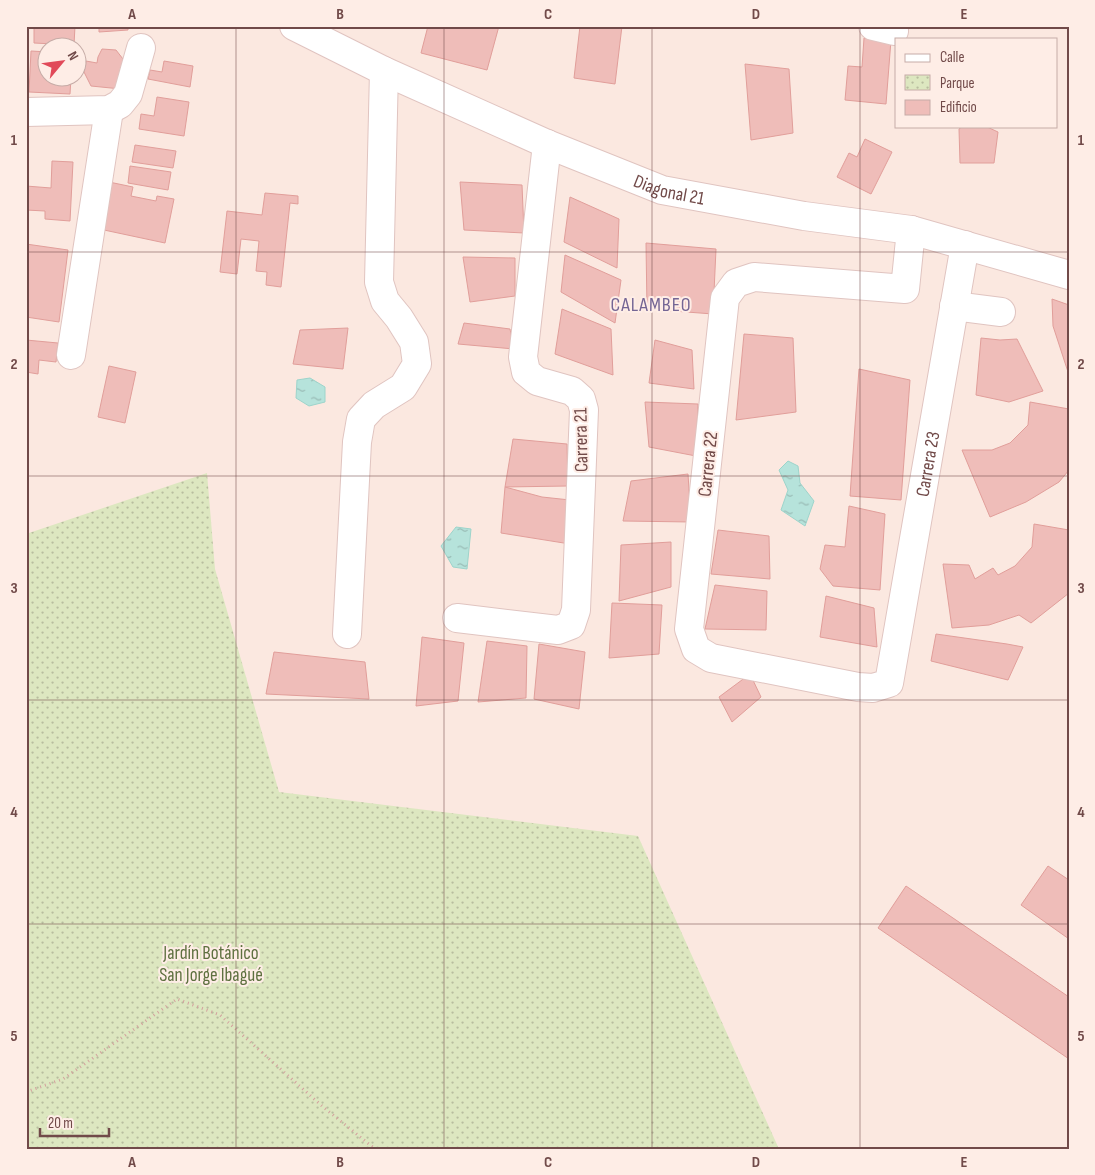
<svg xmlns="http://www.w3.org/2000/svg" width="1095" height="1175" font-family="'Sofia Sans Condensed',sans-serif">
  <defs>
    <pattern id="park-dots" width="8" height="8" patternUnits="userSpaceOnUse" patternTransform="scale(1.25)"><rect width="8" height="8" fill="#dde7c0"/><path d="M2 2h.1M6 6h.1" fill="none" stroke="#b8bd9e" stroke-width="1.8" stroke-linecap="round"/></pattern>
    <pattern id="water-ripples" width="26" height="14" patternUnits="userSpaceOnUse" patternTransform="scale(1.25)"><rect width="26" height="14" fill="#b6e3db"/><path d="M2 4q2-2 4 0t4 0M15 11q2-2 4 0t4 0" fill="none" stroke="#98bab4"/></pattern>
  </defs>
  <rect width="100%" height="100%" fill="#fbe8e0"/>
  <polygon fill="url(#park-dots)" points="207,473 215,569 279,792 638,836 779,1149 26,1149 26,534"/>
  <g fill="url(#water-ripples)" stroke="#9dd4cb">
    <polygon points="310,378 325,387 325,402 309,406 296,398 297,380"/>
    <polygon points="788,461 798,466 800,483 814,501 805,526 781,510 788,490 779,470"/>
    <polygon points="456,527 471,529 467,569 453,567 441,546"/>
  </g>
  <g fill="#efbdb9" stroke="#e19e9a">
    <polygon points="34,26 75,26 74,45 34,43"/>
    <polygon points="99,26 128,26 128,30 99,32"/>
    <polygon points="428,26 499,26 487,70 421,53"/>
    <polygon points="580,26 622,26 615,84 574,78"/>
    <polygon points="864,38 891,40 886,104 845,100 848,66 862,67"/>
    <polygon points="102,49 116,50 123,59 121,89 91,86 84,72 86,61 97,63 98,57"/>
    <polygon points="31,51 48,52 48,78 71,78 70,94 29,92"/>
    <polygon points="164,61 193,66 190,87 148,79 150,70 162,72"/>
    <polygon points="745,64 789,69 793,133 751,140"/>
    <polygon points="157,97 189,102 184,136 139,129 141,114 154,116"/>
    <polygon points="963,126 985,126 998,132 994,163 960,163 959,129"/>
    <polygon points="865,139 892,152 871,194 837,177 849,153 857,157"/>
    <polygon points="135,145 176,151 173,168 132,162"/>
    <polygon points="52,161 73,162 70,221 45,219 45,211 26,210 26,186 51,188"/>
    <polygon points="130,166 171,172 168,190 128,183"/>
    <polygon points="109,182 133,187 131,196 156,201 157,196 174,199 165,243 104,230"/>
    <polygon points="460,182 522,185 524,233 464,230"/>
    <polygon points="265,193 298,196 298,204 290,203 281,287 266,285 267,272 256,271 259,241 241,239 237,274 220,272 227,211 262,215"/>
    <polygon points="570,197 619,219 617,268 564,242"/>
    <polygon points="646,243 716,249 713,314 647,309"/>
    <polygon points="26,244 68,250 59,322 26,317"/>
    <polygon points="565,255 621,280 615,323 561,292"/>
    <polygon points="463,257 515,258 515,296 470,302"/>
    <polygon points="1052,299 1069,305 1069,375 1053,326"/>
    <polygon points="562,309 611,329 613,375 555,354"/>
    <polygon points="464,323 510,329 514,349 458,344"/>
    <polygon points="348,328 343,369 293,364 300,330"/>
    <polygon points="744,334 793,338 796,412 736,420"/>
    <polygon points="981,338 1000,340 1017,339 1043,391 1009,402 976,395"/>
    <polygon points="26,340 58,343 56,362 39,360 38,374 26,372"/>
    <polygon points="655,340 692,350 694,389 649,383"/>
    <polygon points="109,366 136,372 125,423 98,417"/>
    <polygon points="859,369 910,380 901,500 850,496"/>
    <polygon points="645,402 698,404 696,456 649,447"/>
    <polygon points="1030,402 1069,409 1069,470 1059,482 1026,502 990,517 962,450 992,450 1010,443 1028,425"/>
    <polygon points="513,439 567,444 568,486 505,487"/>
    <polygon points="688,474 691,522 623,521 631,481"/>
    <polygon points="505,487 542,497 570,500 570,544 501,533"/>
    <polygon points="849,506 885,514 880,590 833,586 820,569 825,545 845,547"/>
    <polygon points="1034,524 1069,530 1069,593 1031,623 1019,615 989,625 952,628 943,564 969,565 975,579 993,568 998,575 1015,566 1032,547"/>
    <polygon points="718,530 769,536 770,579 711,574"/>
    <polygon points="671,542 671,587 619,601 621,545"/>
    <polygon points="715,585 767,591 766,630 705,629"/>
    <polygon points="826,596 874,608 877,647 820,637"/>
    <polygon points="612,603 662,605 659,654 609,658"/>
    <polygon points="936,634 1007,644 1023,647 1008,680 931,661"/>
    <polygon points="422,637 464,643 458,701 416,706"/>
    <polygon points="487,641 527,646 526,698 478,702"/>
    <polygon points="539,644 585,652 579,709 534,699"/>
    <polygon points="274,652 365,662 369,699 266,694"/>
    <polygon points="750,674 761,697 732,722 719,697"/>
    <polygon points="1048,866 1069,880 1069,939 1021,905"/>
    <polygon points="906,886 1069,997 1069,1059 878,928"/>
  </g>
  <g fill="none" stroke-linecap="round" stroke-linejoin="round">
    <defs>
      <g id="minor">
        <path id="s1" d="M294,26L384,71L547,144L662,190L804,216L911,230L1069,275"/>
        <polyline points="873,26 894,31"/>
        <polyline points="26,112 109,110 120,104 128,94 141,48"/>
        <path id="s2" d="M911,230L905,289L754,277L736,283L725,298L689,629L696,649L711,658L858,687L873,688L889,683L965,245"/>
        <polyline points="954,306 1001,312"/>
        <polyline points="71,355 109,110"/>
        <polyline points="457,618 558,630 571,625 576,610 584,410 581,399 572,391 537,381 526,372 523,357 547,144"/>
        <polyline points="347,634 357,442 361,419 374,405 403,387 417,364 414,342 399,318 385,301 379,282 384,71"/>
      </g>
    </defs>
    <use href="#minor" stroke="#e0c4c0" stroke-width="30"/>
    <polyline stroke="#d3a09d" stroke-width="3" stroke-dasharray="1 4" stroke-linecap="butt" points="26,1092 63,1079 177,999 220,1015 322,1106 375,1149"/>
    <use href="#minor" stroke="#fff" stroke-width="28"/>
  </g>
  <path fill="none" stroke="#714a49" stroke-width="1" stroke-opacity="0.55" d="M236,26V1149M444,26V1149M652,26V1149M860,26V1149M26,252H1069M26,476H1069M26,700H1069M26,924H1069"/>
  <g text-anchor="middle" stroke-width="4" stroke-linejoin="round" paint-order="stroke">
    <g font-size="19" fill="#714a49" stroke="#feede6">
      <text dy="7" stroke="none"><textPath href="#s1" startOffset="410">Diagonal 21</textPath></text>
      <text transform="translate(580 440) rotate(-91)" y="7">Carrera 21</text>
      <text transform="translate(707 464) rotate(-84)" y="7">Carrera 22</text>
      <text dy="7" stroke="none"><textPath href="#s2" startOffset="1024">Carrera 23</textPath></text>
    </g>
    <g font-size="19" fill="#5e703f" stroke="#feede6">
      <text x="211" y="959">Jardín Botánico<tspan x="211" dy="22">San Jorge Ibagué</tspan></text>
    </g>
    <g font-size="20" letter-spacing="1" fill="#746594" stroke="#feede6">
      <text x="651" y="311">CALAMBEO</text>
    </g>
  </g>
  <rect width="1095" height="1175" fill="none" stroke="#feede6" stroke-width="55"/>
  <rect x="895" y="38" width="162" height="90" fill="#feede6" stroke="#c6aca7"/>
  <rect x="905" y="54" width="25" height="8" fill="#ffffff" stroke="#c6aca7"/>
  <text x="940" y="62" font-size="15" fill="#714a49">Calle</text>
  <rect x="905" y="75" width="25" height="15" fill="url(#park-dots)" stroke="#c6aca7"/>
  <text x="940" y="88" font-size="15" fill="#714a49">Parque</text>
  <rect x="905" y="100" width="25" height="15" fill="#efbdb9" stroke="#c6aca7"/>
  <text x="940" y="112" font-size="15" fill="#714a49">Edificio</text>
  <g transform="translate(62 62) rotate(61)"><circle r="24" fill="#feede6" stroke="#c6aca7"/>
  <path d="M0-4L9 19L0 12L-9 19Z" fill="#e14959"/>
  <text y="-8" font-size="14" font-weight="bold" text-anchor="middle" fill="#714a49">N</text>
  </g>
  <path d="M40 1128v8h69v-8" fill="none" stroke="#714a49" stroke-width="2.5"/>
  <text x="48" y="1128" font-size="15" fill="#714a49" stroke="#feede6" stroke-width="4" paint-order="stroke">20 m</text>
  <rect x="28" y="28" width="1040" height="1120" fill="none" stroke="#714a49" stroke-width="2"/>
  <g font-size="16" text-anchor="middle" font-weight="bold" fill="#714a49">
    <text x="132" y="19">A</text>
    <text x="340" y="19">B</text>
    <text x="548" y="19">C</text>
    <text x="756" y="19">D</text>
    <text x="964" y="19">E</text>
    <text x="14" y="145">1</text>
    <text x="1081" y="145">1</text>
    <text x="14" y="369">2</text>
    <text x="1081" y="369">2</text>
    <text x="14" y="593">3</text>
    <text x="1081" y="593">3</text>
    <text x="14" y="817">4</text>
    <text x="1081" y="817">4</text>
    <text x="14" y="1041">5</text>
    <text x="1081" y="1041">5</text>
    <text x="132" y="1167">A</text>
    <text x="340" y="1167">B</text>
    <text x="548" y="1167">C</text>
    <text x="756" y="1167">D</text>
    <text x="964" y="1167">E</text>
  </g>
</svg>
